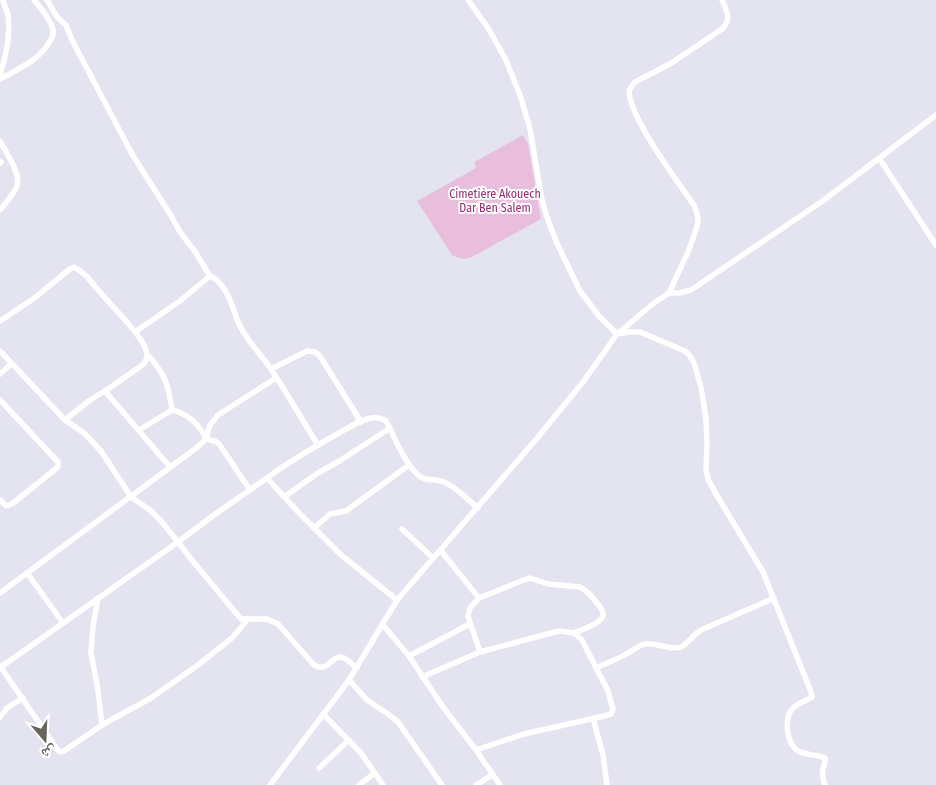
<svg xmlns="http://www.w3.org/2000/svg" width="936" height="785" font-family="'Fira Sans Condensed','Noto Naskh Arabic',sans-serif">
  <rect width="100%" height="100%" fill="#e4e4f0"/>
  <path fill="#e9bedd" d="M523,135L528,144L541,219L470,258C463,260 459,258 452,255L417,201L476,168L474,162Z"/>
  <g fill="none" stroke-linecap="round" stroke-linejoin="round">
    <g stroke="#fff" stroke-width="5.5">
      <polyline points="47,0 57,17 66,25 72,40 132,154 170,214 180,232 194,250 210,276"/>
      <path d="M468,0L488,28L506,60L521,98L530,129L542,200L547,217L556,241L580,291L599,316L617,334L629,332H640L685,351L690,356L694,363L701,387L706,419L707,443L706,469L708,479L716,494L763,572L811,692L812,697C806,701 799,703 794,707C783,717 786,743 798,751C807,756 817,754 825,758C826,762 824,765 823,769C822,774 823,780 825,785"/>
      <path d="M0,75C6,56 11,35 8,15C7,10 4,6 3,0"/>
      <path d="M0,79C18,69 40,60 50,41C52,38 54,34 53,30C51,20 41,8 34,0"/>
      <path d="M0,141C6,153 21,173 17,186C13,195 6,203 0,210"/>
      <polyline points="879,158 936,245"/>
      <polyline points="0,163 1,162"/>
      <path d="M669,293L688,252L697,227L698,220L697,213L694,205C677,181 629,117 629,90L635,82L670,64L722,29C732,19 727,12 722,0"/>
      <path d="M0,321L33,299L70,269L74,267C88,274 96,289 107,300C118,313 143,336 147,353C148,357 146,360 144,364L105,391L90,400L65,420"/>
      <path d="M135,332L180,301L210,276C228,284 232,308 239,324C247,341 261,354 271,369C287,393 302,420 318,445"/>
      <polyline points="0,351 65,420 84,433 101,451 131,497 150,510 161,521 178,542 1,667"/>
      <path d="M147,354C166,375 168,384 172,410C187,413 200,425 206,439L215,441L219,444L250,490"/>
      <polyline points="271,369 307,351 315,352 320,356 361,422"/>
      <polyline points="0,374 11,364"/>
      <polyline points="105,391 170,467"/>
      <polyline points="0,400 58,462 58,467 12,504 6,506 0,500"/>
      <polyline points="139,430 172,410"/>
      <path d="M267,478C290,461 314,447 339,433C348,428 357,422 367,419C374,417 380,417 386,421C395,438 404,462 418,475C425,482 435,478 444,482C456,487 467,499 478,508"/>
      <polyline points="284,497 318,473 341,460 390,428"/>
      <polyline points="314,528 330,514 346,511 409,465"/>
      <polyline points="402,529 433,558"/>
      <polyline points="27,573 63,623"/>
      <polyline points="0,593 195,449 206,439 210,425 218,415 276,378"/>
      <polyline points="98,598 93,626 91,653 98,690 102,725"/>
      <path d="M479,598L524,580L530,578L548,584L580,587C588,591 592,597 597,603C600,607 603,610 603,614C604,623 581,630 574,633"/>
      <polyline points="383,625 409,656 443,707 476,750 500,785"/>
      <polyline points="409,656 470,624"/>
      <polyline points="0,666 57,749 60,752 64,751 102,725 151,698 198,665 232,638 248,619"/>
      <path d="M357,668C353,665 348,660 344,658C332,653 328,674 314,665L278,624L267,619H241L191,559L178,542L214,515L267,478L299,513L340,554L397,600"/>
      <path d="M596,668C607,663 618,659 628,653C634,650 639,645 645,644C656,642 673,652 683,646C690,641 694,634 701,630L774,598"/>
      <polyline points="422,677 480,652 468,616 470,608 479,598 441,551"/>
      <polyline points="349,680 367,700 388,714 398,722 442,785"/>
      <polyline points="323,714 361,753 383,785"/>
      <polyline points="0,717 7,708 23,698"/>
      <polyline points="593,718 603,755 607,785"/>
      <polyline points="476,750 524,734 604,716 611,714 613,709 608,691 582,640 574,633 560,631 555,632 480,652"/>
      <polyline points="319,768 349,740"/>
      <polyline points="270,785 349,680 397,600 533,443 583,382 617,334 654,303 669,293 679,293 691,290 824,200 936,115"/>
      <polyline points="359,785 375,773"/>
      <polyline points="476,785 492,775"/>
    </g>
  </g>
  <g text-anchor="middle" stroke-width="4" stroke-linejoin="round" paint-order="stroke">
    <g font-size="12" fill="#913071" stroke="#fff">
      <text x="495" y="198">Cimetière Akouech<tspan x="495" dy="14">Dar Ben Salem</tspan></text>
    </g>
  </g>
  <g transform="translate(45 740) rotate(161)" stroke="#ffffff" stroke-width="4" paint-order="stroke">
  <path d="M0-4L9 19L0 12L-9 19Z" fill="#66645c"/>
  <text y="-8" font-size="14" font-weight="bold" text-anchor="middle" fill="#66645c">ش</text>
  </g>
</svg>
